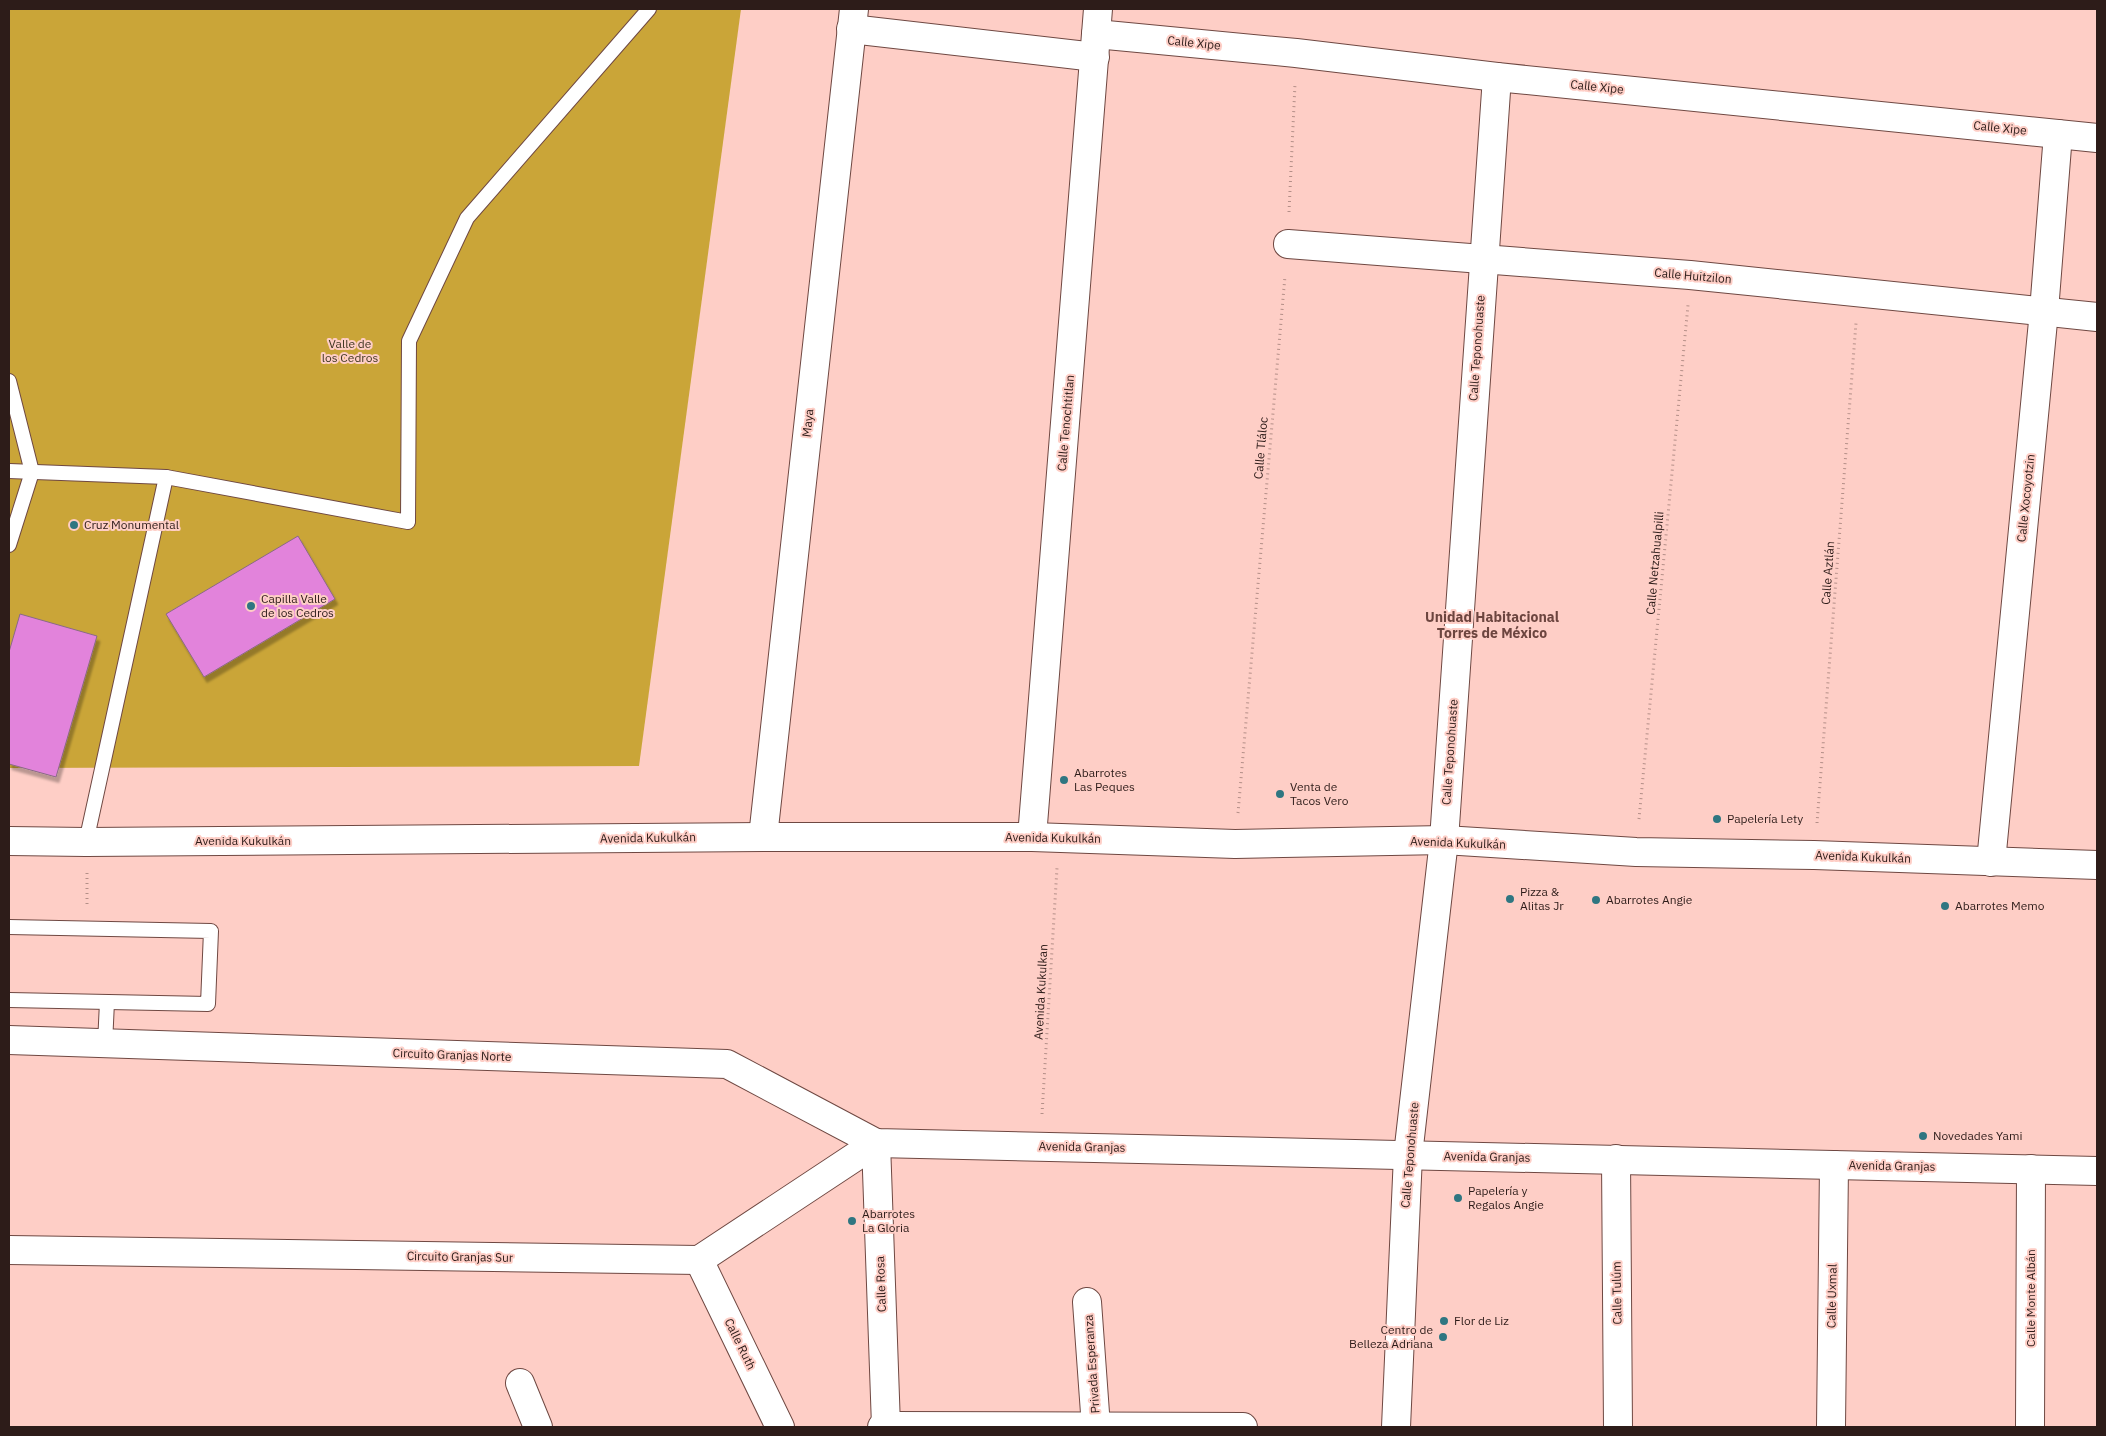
<svg xmlns="http://www.w3.org/2000/svg" width="2106" height="1436" font-family="'IBM Plex Sans',sans-serif">
  <defs>
    <filter id="shadow"><feDropShadow dx="3" dy="5.5" stdDeviation="1" flood-color="#0004"/></filter>
  </defs>
  <rect width="100%" height="100%" fill="#fecec6"/>
  <polygon fill="#caa538" points="9,9 741,9 639,766 9,768"/>
  <g fill="#e283db" stroke="#896a86" filter="url(#shadow)">
    <polygon points="298,536 335,599 204,677 166,614"/>
    <polygon points="20,614 97,636 56,777 9,764 9,652"/>
  </g>
  <g fill="none" stroke-linecap="round" stroke-linejoin="round">
    <defs>
      <g id="service">
        <polyline points="9,381 32,472 9,545"/>
        <polyline points="9,471 166,477"/>
        <polyline points="86,842 166,477 408,522 409,341 467,218 649,9"/>
        <polyline points="9,927 211,931 208,1004 9,1000"/>
        <polyline points="105,1044 107,1002"/>
      </g>
      <g id="minor">
        <polyline points="851,29 1095,57"/>
        <polyline points="1096,34 1296,53 1497,77 2097,138"/>
        <polyline points="1288,244 1690,275 2097,317"/>
        <polyline points="763,837 854,9"/>
        <polyline points="1032,837 1098,9"/>
        <polyline points="9,841 86,842 763,837 1032,837 1235,844 1444,840 1636,852 1814,855 2097,865"/>
        <polyline points="1991,862 2044,311 2058,134"/>
        <polyline points="9,1040 727,1064 876,1143 2097,1171"/>
        <polyline points="876,1143 886,1426"/>
        <polyline points="1616,1159 1618,1427"/>
        <polyline points="9,1250 699,1260 876,1143"/>
        <polyline points="699,1260 780,1427"/>
        <polyline points="1087,1302 1096,1427"/>
        <polyline points="520,1383 538,1427"/>
        <polyline points="882,1427 886,1426 1243,1427"/>
        <polyline points="1396,1427 1408,1155 1444,840 1497,77"/>
        <polyline points="1831,1427 1834,1165"/>
        <polyline points="2030,1427 2031,1169"/>
      </g>
    </defs>
    <use href="#service" stroke="#6f4842" stroke-width="16"/>
    <use href="#minor" stroke="#6f4842" stroke-width="30"/>
    <g stroke="#b48f88" stroke-width="3" stroke-dasharray="1 4" stroke-linecap="butt">
      <polyline points="1289,212 1295,84"/>
      <polyline points="1238,813 1285,276"/>
      <polyline points="1639,819 1688,305"/>
      <polyline points="1817,823 1856,323"/>
      <polyline points="87,873 87,904"/>
      <polyline points="1042,1114 1057,868"/>
    </g>
    <use href="#service" stroke="#fff" stroke-width="14"/>
    <use href="#minor" stroke="#fff" stroke-width="28"/>
  </g>
  <g fill="#2f7681" stroke="#fecec6" stroke-width="2">
    <circle cx="74" cy="525" r="5"/>
    <circle cx="251" cy="606" r="5"/>
    <circle cx="1064" cy="780" r="5"/>
    <circle cx="1280" cy="794" r="5"/>
    <circle cx="1717" cy="819" r="5"/>
    <circle cx="1510" cy="899" r="5"/>
    <circle cx="1596" cy="900" r="5"/>
    <circle cx="1945" cy="906" r="5"/>
    <circle cx="1923" cy="1136" r="5"/>
    <circle cx="1458" cy="1198" r="5"/>
    <circle cx="852" cy="1221" r="5"/>
    <circle cx="1444" cy="1321" r="5"/>
    <circle cx="1443" cy="1337" r="5"/>
  </g>
  <g text-anchor="middle" stroke-width="4" stroke-linejoin="round" paint-order="stroke">
    <g font-size="12" fill="#2d1c19" stroke="#fecec6">
      <text transform="translate(1194 43) rotate(6)" y="4">Calle Xipe</text>
      <text transform="translate(1597 87) rotate(6)" y="4">Calle Xipe</text>
      <text transform="translate(2000 128) rotate(6)" y="4">Calle Xipe</text>
      <text transform="translate(1693 276) rotate(5)" y="4">Calle Huitzilon</text>
      <text transform="translate(1477 348) rotate(-86)" y="4">Calle Teponohuaste</text>
      <text transform="translate(808 423) rotate(-84)" y="4">Maya</text>
      <text transform="translate(1066 423) rotate(-85)" y="4">Calle Tenochtitlan</text>
      <text transform="translate(1261 448) rotate(-85)" y="4">Calle Tláloc</text>
      <text transform="translate(2026 498) rotate(-84)" y="4">Calle Xocoyotzin</text>
      <text transform="translate(1655 563) rotate(-85)" y="4">Calle Netzahualpilli</text>
      <text transform="translate(1828 573) rotate(-86)" y="4">Calle Aztlán</text>
      <text transform="translate(1450 752) rotate(-86)" y="4">Calle Teponohuaste</text>
      <text transform="translate(648 838) rotate(-1)" y="4">Avenida Kukulkán</text>
      <text transform="translate(1053 838) rotate(1)" y="4">Avenida Kukulkán</text>
      <text x="243" y="845">Avenida Kukulkán</text>
      <text transform="translate(1458 843) rotate(2)" y="4">Avenida Kukulkán</text>
      <text transform="translate(1863 857) rotate(2)" y="4">Avenida Kukulkán</text>
      <text transform="translate(1041 992) rotate(-87)" y="4">Avenida Kukulkan</text>
      <text transform="translate(452 1055) rotate(2)" y="4">Circuito Granjas Norte</text>
      <text transform="translate(1082 1147) rotate(1)" y="4">Avenida Granjas</text>
      <text transform="translate(1410 1155) rotate(-85)" y="4">Calle Teponohuaste</text>
      <text transform="translate(1487 1157) rotate(1)" y="4">Avenida Granjas</text>
      <text transform="translate(1892 1166) rotate(1)" y="4">Avenida Granjas</text>
      <text transform="translate(460 1257) rotate(1)" y="4">Circuito Granjas Sur</text>
      <text transform="translate(881 1284) rotate(-92)" y="4">Calle Rosa</text>
      <text transform="translate(1617 1293) rotate(-91)" y="4">Calle Tulúm</text>
      <text transform="translate(1832 1296) rotate(-89)" y="4">Calle Uxmal</text>
      <text transform="translate(2031 1298) rotate(-90)" y="4">Calle Monte Albán</text>
      <text transform="translate(740 1344) rotate(64)" y="4">Calle Ruth</text>
      <text transform="translate(1092 1364) rotate(-94)" y="4">Privada Esperanza</text>
    </g>
    <g font-size="12" fill="#3f3620" stroke="#fecec6">
      <text x="350" y="348">Valle de<tspan x="350" dy="14">los Cedros</tspan></text>
    </g>
    <g font-size="12" fill="#2d1c19" stroke="#fecec6" text-anchor="start">
      <text x="84" y="529">Cruz Monumental</text>
      <text x="261" y="603">Capilla Valle<tspan x="261" dy="14">de los Cedros</tspan></text>
      <text x="1074" y="777">Abarrotes<tspan x="1074" dy="14">Las Peques</tspan></text>
      <text x="1290" y="791">Venta de<tspan x="1290" dy="14">Tacos Vero</tspan></text>
      <text x="1727" y="823">Papelería Lety</text>
      <text x="1520" y="896">Pizza &amp;<tspan x="1520" dy="14">Alitas Jr</tspan></text>
      <text x="1606" y="904">Abarrotes Angie</text>
      <text x="1955" y="910">Abarrotes Memo</text>
      <text x="1933" y="1140">Novedades Yami</text>
      <text x="1468" y="1195">Papelería y<tspan x="1468" dy="14">Regalos Angie</tspan></text>
      <text x="862" y="1218">Abarrotes<tspan x="862" dy="14">La Gloria</tspan></text>
      <text x="1454" y="1325">Flor de Liz</text>
      <text x="1433" y="1334" text-anchor="end">Centro de<tspan x="1433" dy="14">Belleza Adriana</tspan></text>
    </g>
    <g font-size="14" font-weight="bold" fill="#6c453f" stroke="#fecec6">
      <text x="1492" y="622">Unidad Habitacional<tspan x="1492" dy="16">Torres de México</tspan></text>
    </g>
  </g>
  <rect width="2106" height="1436" fill="none" stroke="#2d1c19" stroke-width="20"/>
</svg>
